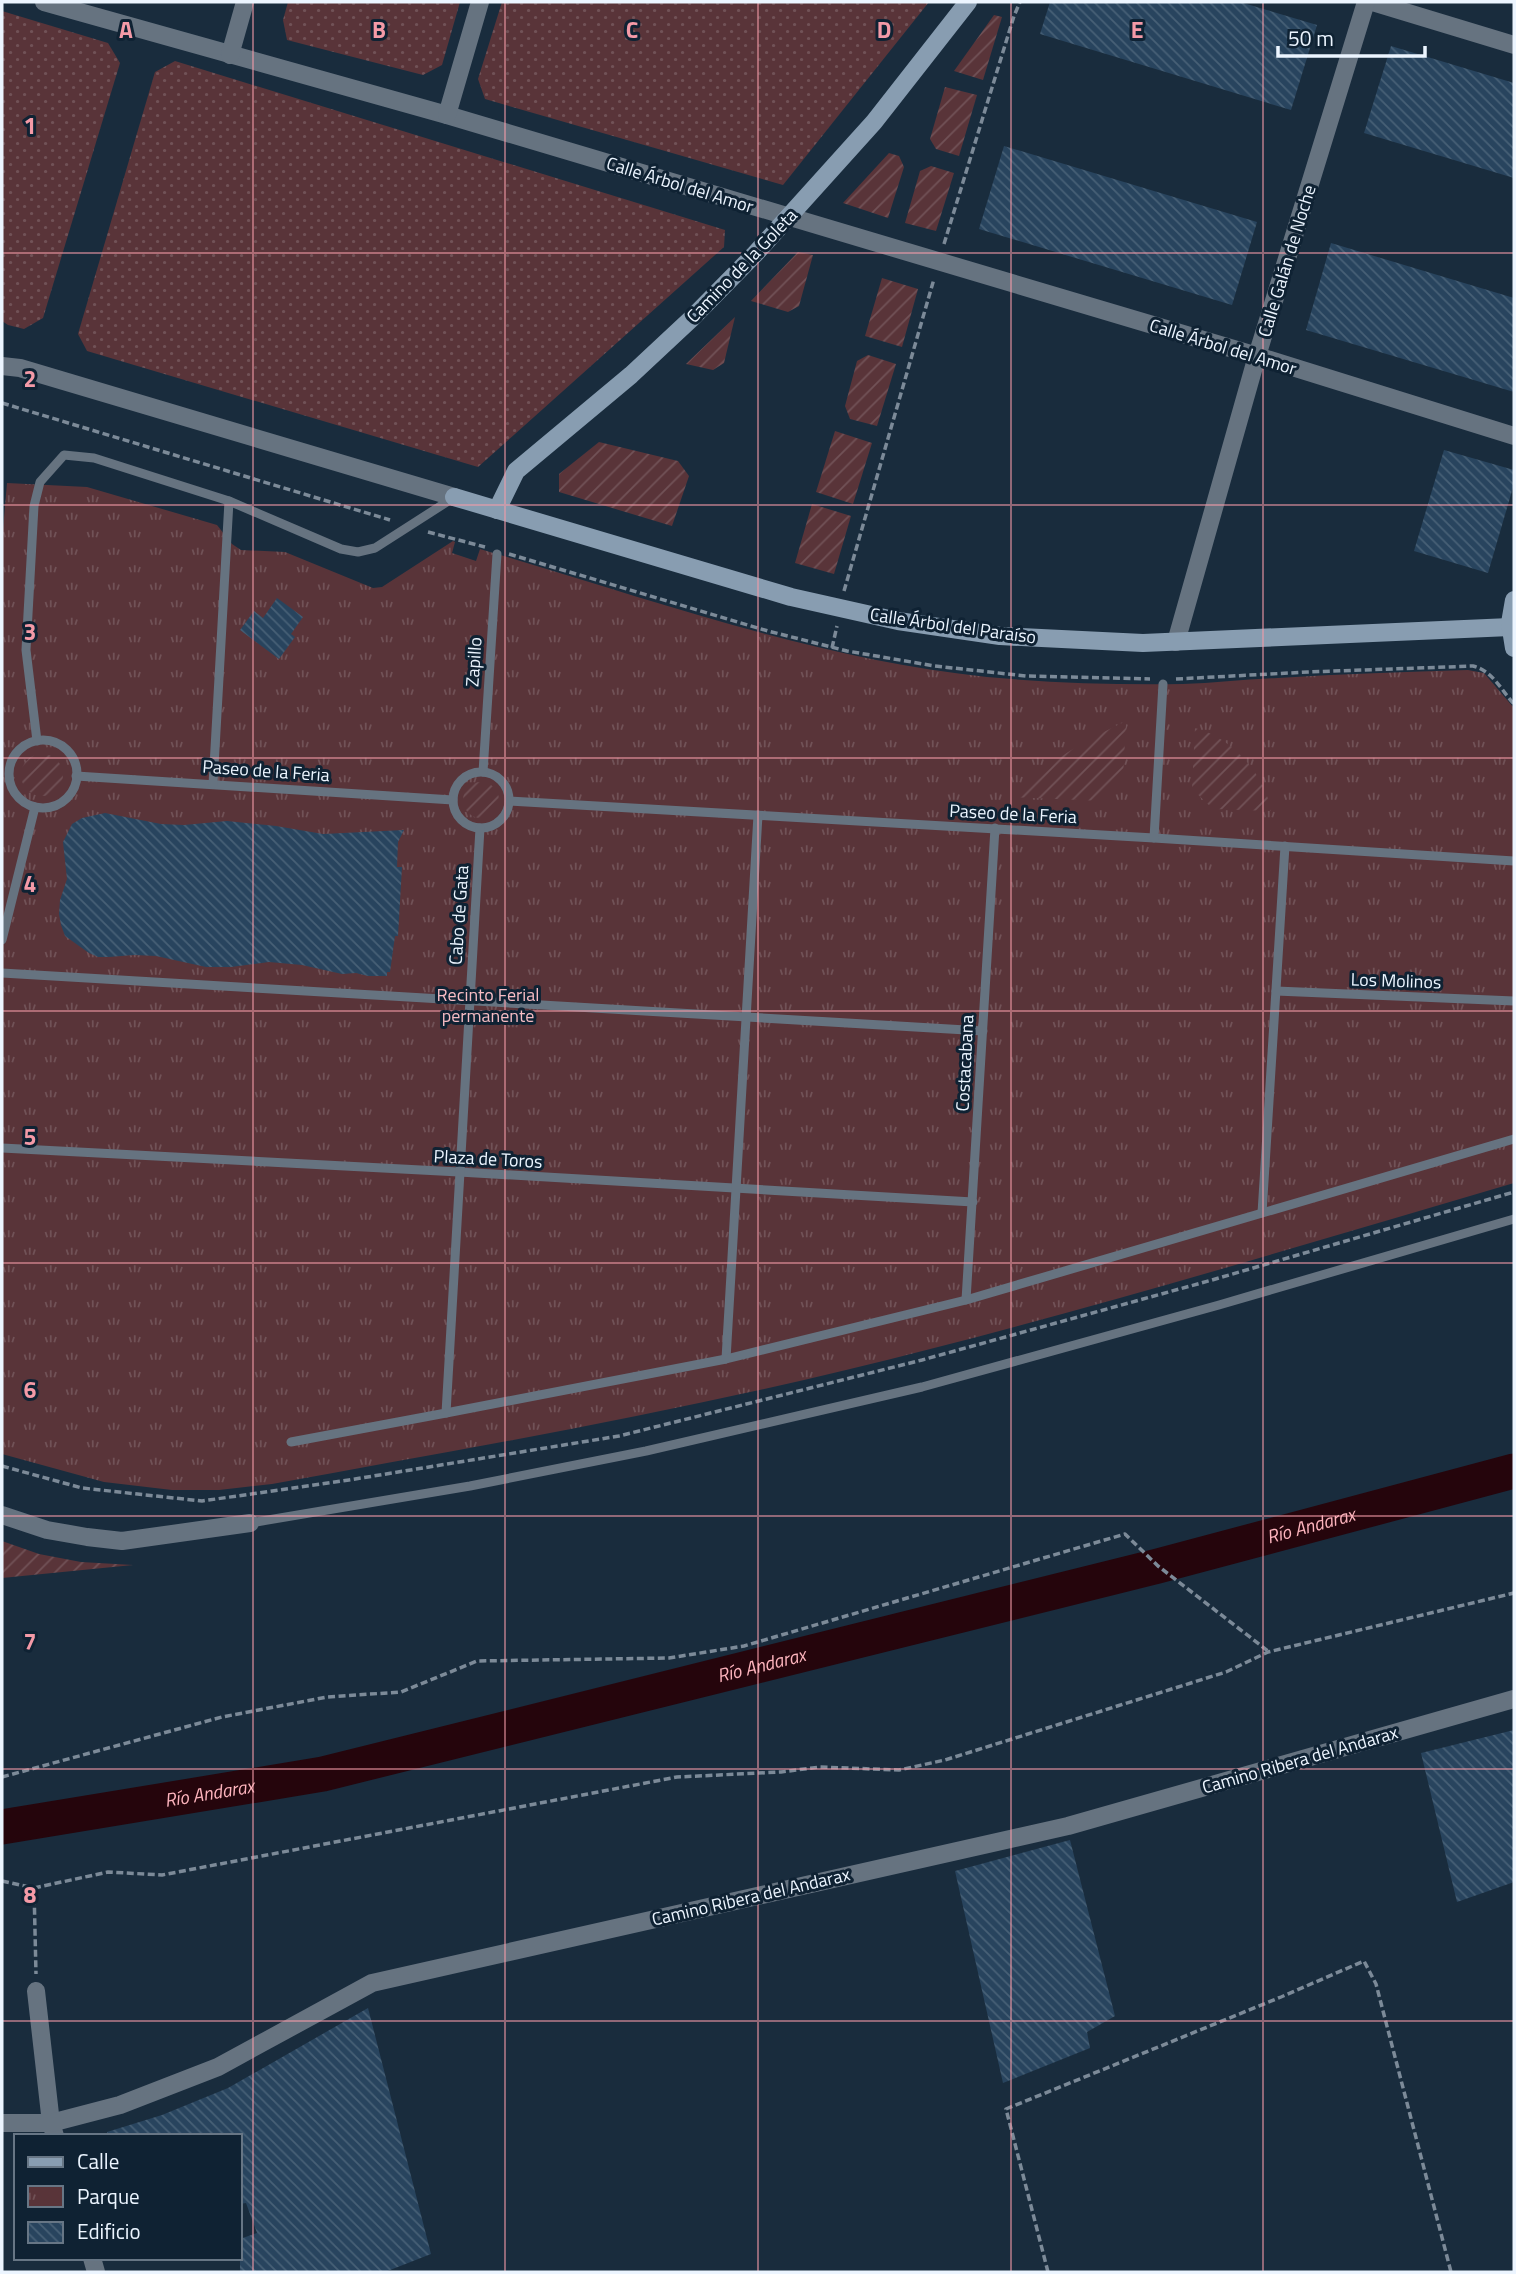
<svg xmlns="http://www.w3.org/2000/svg" width="1516" height="2274" font-family="'Titillium Web',sans-serif">
  <defs>
    <pattern id="grass-dots" width="8" height="8" patternUnits="userSpaceOnUse" patternTransform="scale(1.75)"><rect width="8" height="8" fill="#593439"/><path d="M2 2h.1M6 6h.1" fill="none" stroke="#715257" stroke-width="1.8" stroke-linecap="round"/></pattern>
    <pattern id="park-tufts" width="24" height="20" patternUnits="userSpaceOnUse" patternTransform="scale(1.75)"><rect width="24" height="20" fill="#593439"/><path d="M3 7l-1-3M5 7V3M7 7l1-3M15 17l-1-3M17 17v-4M19 17l1-3" fill="none" stroke="#715257"/></pattern>
    <pattern id="garden-furrows" width="10" height="10" patternUnits="userSpaceOnUse" patternTransform="scale(1.75)"><rect width="10" height="10" fill="#593439"/><path d="M-1 1l2-2M0 10L10 0M9 11l2-2" fill="none" stroke="#715257"/></pattern>
    <pattern id="building-back-hatch" width="6" height="6" patternUnits="userSpaceOnUse" patternTransform="scale(1.75)"><rect width="6" height="6" fill="#28445e"/><path d="M-1 5l2 2M0 0l6 6M5-1l2 2" fill="none" stroke="#476076"/></pattern>
  </defs>
  <rect width="100%" height="100%" fill="#192c3d"/>
  <g fill="url(#grass-dots)">
    <polygon points="288,2 460,2 442,65 423,75 287,40 283,20"/>
    <polygon points="502,2 929,2 783,185 485,99 478,79"/>
    <polygon points="2,11 108,43 120,63 43,318 24,329 8,325 2,321"/>
    <polygon points="175,61 725,230 724,247 478,467 87,351 78,334 155,72"/>
  </g>
  <path fill="url(#park-tufts)" d="M7,483L87,487L217,525L232,544L241,550L285,552L373,588L382,587L453,541L455,542L452,553L476,561L480,549C648,598 813,659 987,677C1052,683 1118,685 1183,684C1214,683 1246,679 1278,678C1341,674 1405,672 1468,670L1484,673L1514,708V1183C1292,1248 1071,1316 846,1370C656,1416 464,1449 272,1484L219,1490H172L104,1482L2,1454V541Z"/>
  <g fill="url(#garden-furrows)">
    <polygon points="994,15 1002,17 983,80 954,71"/>
    <polygon points="945,87 977,95 959,156 936,149 930,139"/>
    <polygon points="889,153 899,156 904,167 888,218 843,203"/>
    <polygon points="931,166 954,173 936,231 905,223 920,171"/>
    <polygon points="798,252 813,255 799,306 788,312 751,301"/>
    <polygon points="882,278 918,289 902,347 865,336"/>
    <polygon points="735,317 724,363 713,370 686,364"/>
    <polygon points="868,355 896,364 877,426 850,419 845,406 857,361"/>
    <polygon points="835,431 872,443 853,504 816,492"/>
    <polygon points="599,442 678,461 689,476 672,526 559,492 559,474"/>
    <polygon points="812,504 851,516 834,574 795,563"/>
    <path d="M1124,722L1126,724L1123,777L1119,786L1102,801L1011,797C1030,771 1094,736 1124,722Z"/>
    <path d="M1195,728C1231,737 1265,774 1271,811L1213,809L1192,789Z"/>
    <circle cx="42" cy="775" r="21"/>
    <circle cx="481" cy="800" r="18"/>
    <polygon points="2,1541 39,1554 81,1562 133,1565 2,1578"/>
  </g>
  <g fill="none" stroke-linecap="round" stroke-linejoin="round">
    <path stroke="#25050c" stroke-width="35" id="s1" d="M2,1827L323,1774L1158,1566L1514,1471"/>
  </g>
  <g fill="url(#building-back-hatch)">
    <polygon points="1050,2 1240,2 1317,25 1291,110 1040,34"/>
    <polygon points="1391,46 1514,83 1514,178 1364,133"/>
    <polygon points="1004,146 1257,222 1232,305 979,229"/>
    <polygon points="1331,243 1514,298 1514,392 1306,330"/>
    <polygon points="1444,450 1514,470 1514,484 1488,573 1414,551"/>
    <polygon points="277,598 303,617 291,634 295,637 279,659 240,630 254,611 263,618"/>
    <polygon points="105,813 161,824 184,825 227,821 276,826 323,834 404,830 398,842 397,867 402,867 398,936 395,936 390,972 387,972 387,976 368,976 356,973 342,974 302,965 269,962 231,967 206,967 156,956 134,955 109,957 98,957 89,953 65,936 61,925 59,914 60,900 67,879 63,842 72,824 82,818"/>
    <polygon points="1514,1730 1514,1882 1457,1902 1421,1753"/>
    <polygon points="1070,1840 1115,2016 1087,2032 1090,2048 1003,2083 955,1871"/>
    <polygon points="368,2008 431,2254 385,2272 240,2272 240,2239 257,2233 246,2203 240,2204 240,2136 107,2136 107,2132 162,2115 228,2088"/>
  </g>
  <g fill="none" stroke-linecap="round" stroke-linejoin="round">
    <g stroke="#7c8a98" stroke-width="3.5" stroke-dasharray="7 3.5" stroke-linecap="butt">
      <polyline points="944,244 1014,16 1020,2"/>
      <polyline points="2,403 390,520"/>
      <polyline points="428,532 485,547"/>
      <polyline points="509,554 768,631 847,651 935,666 1026,676 1150,679"/>
      <polyline points="844,591 934,279"/>
      <polyline points="832,648 837,626"/>
      <path d="M1176,679L1308,672L1473,666C1493,671 1501,690 1514,704"/>
      <polyline points="2,1466 82,1488 202,1501 349,1480 619,1436 922,1360 1212,1280 1514,1192"/>
      <polyline points="2,1777 222,1717 327,1697 401,1692 477,1661 669,1658 744,1646 1125,1534 1158,1566 1268,1651"/>
      <polyline points="2,1881 34,1888 36,1974"/>
      <polyline points="34,1888 108,1872 162,1875 677,1777 781,1772 820,1767 899,1770 945,1760 1226,1672 1268,1652 1514,1593"/>
      <polyline points="1048,2272 1006,2109 1281,1997 1364,1961 1376,1984 1451,2272"/>
    </g>
    <g stroke="#667380" stroke-width="9">
      <circle cx="43" cy="774" r="34"/>
      <polyline points="37,741 26,650 34,506 40,482 64,455 94,458 229,501 341,549 358,552 375,548 453,498"/>
      <circle cx="481" cy="800" r="28"/>
      <polyline points="483,772 497,554"/>
      <polyline points="76,776 453,800"/>
      <polyline points="213,784 229,501"/>
      <polyline points="509,801 1154,838 1514,861"/>
      <polyline points="1154,838 1163,684"/>
      <polyline points="2,940 35,807"/>
      <polyline points="2,973 983,1031"/>
      <polyline points="1276,991 1514,1001"/>
      <polyline points="2,1148 459,1172 973,1202"/>
      <polyline points="1262,1213 1285,846"/>
      <polyline points="966,1300 995,828"/>
      <polyline points="726,1359 758,815"/>
      <polyline points="446,1413 726,1359 966,1300 1514,1139"/>
      <polyline points="291,1442 446,1413 480,828"/>
      <polyline points="250,1523 470,1486 646,1451 922,1387 1219,1305 1514,1219"/>
    </g>
    <g stroke="#667380" stroke-width="18">
      <polyline points="44,2 447,115 1257,356 1514,436"/>
      <polyline points="1372,2 1514,45"/>
      <polyline points="230,55 245,2"/>
      <polyline points="447,115 480,2"/>
      <polyline points="2,366 20,368 454,497"/>
      <polyline points="1176,642 1257,356 1366,2"/>
      <polyline points="2,1515 47,1530 87,1537 122,1541 250,1523"/>
      <polyline points="36,1991 51,2123 55,2136"/>
      <polyline points="2,2123 51,2123 120,2105 218,2067 372,1983 1068,1826 1514,1699"/>
      <polyline points="92,2258 96,2272"/>
    </g>
    <g stroke="#889db1" stroke-width="18">
      <polyline points="454,497 791,597 898,621 1000,636 1143,643 1510,627"/>
      <polyline points="497,510 516,471 631,375 691,319 755,254 874,122 968,2"/>
      <polyline points="1514,600 1510,623 1514,648"/>
    </g>
  </g>
  <path fill="none" stroke="#f49aa7" stroke-width="2" stroke-opacity="0.55" d="M253,2V2272M505,2V2272M758,2V2272M1011,2V2272M1263,2V2272M2,253H1514M2,505H1514M2,758H1514M2,1011H1514M2,1263H1514M2,1516H1514M2,1769H1514M2,2021H1514"/>
  <g text-anchor="middle" stroke-width="6" stroke-linejoin="round" paint-order="stroke">
    <g font-size="18" fill="#ecf5ff" stroke="#0f2233">
      <text transform="translate(680 185) rotate(17)" y="6">Calle Árbol del Amor</text>
      <text transform="translate(1287 261) rotate(-73)" y="6">Calle Galán de Noche</text>
      <text transform="translate(742 266) rotate(-46)" y="6">Camino de la Goleta</text>
      <text transform="translate(1223 347) rotate(17)" y="6">Calle Árbol del Amor</text>
      <text transform="translate(953 626) rotate(8)" y="6">Calle Árbol del Paraíso</text>
      <text transform="translate(474 662) rotate(-86)" y="6">Zapillo</text>
      <text transform="translate(266 771) rotate(4)" y="6">Paseo de la Feria</text>
      <text transform="translate(1013 814) rotate(3)" y="6">Paseo de la Feria</text>
      <text transform="translate(459 915) rotate(-86)" y="6">Cabo de Gata</text>
      <text transform="translate(1396 981) rotate(2)" y="6">Los Molinos</text>
      <text transform="translate(965 1063) rotate(-87)" y="6">Costacabana</text>
      <text transform="translate(488 1159) rotate(3)" y="6">Plaza de Toros</text>
      <text transform="translate(1300 1760) rotate(-16)" y="6">Camino Ribera del Andarax</text>
      <text transform="translate(751 1897) rotate(-13)" y="6">Camino Ribera del Andarax</text>
    </g>
    <g font-size="18" fill="#f8bdc4" stroke="#0f2233">
      <text x="488" y="1001">Recinto Ferial<tspan x="488" dy="21">permanente</tspan></text>
    </g>
    <g font-size="19" font-style="italic" fill="#fdb4bd" stroke="#0f2233">
      <text dy="7" stroke="none"><textPath href="#s1" startOffset="1344">Río Andarax</textPath></text>
      <text dy="7" stroke="none"><textPath href="#s1" startOffset="777">Río Andarax</textPath></text>
      <text dy="7" stroke="none"><textPath href="#s1" startOffset="210">Río Andarax</textPath></text>
    </g>
  </g>
  <g font-size="23" text-anchor="middle" font-weight="bold" fill="#f49aa7" stroke="#0f2233" stroke-width="6" stroke-linejoin="round" paint-order="stroke">
    <text x="126" y="38">A</text>
    <text x="379" y="38">B</text>
    <text x="632" y="38">C</text>
    <text x="884" y="38">D</text>
    <text x="1137" y="38">E</text>
    <text x="30" y="134">1</text>
    <text x="30" y="387">2</text>
    <text x="30" y="640">3</text>
    <text x="30" y="892">4</text>
    <text x="30" y="1145">5</text>
    <text x="30" y="1398">6</text>
    <text x="30" y="1650">7</text>
    <text x="30" y="1903">8</text>
  </g>
  <rect width="1516" height="2274" fill="none" stroke="#ecf5ff" stroke-width="7"/>
  <rect x="14" y="2134" width="228" height="126" fill="#0f2233" stroke="#677685" stroke-width="2"/>
  <rect x="28" y="2157" width="35" height="10" fill="#889db1" stroke="#677685" stroke-width="2"/>
  <text x="77" y="2169" font-size="21" fill="#ecf5ff">Calle</text>
  <rect x="28" y="2186" width="35" height="21" fill="url(#park-tufts)" stroke="#677685" stroke-width="2"/>
  <text x="77" y="2204" font-size="21" fill="#ecf5ff">Parque</text>
  <rect x="28" y="2222" width="35" height="21" fill="url(#building-back-hatch)" stroke="#677685" stroke-width="2"/>
  <text x="77" y="2239" font-size="21" fill="#ecf5ff">Edificio</text>
  <path d="M1278 46v10h147v-10" fill="none" stroke="#ecf5ff" stroke-width="3.5"/>
  <text x="1288" y="46" font-size="21" fill="#ecf5ff" stroke="#0f2233" stroke-width="5" paint-order="stroke">50 m</text>
</svg>
